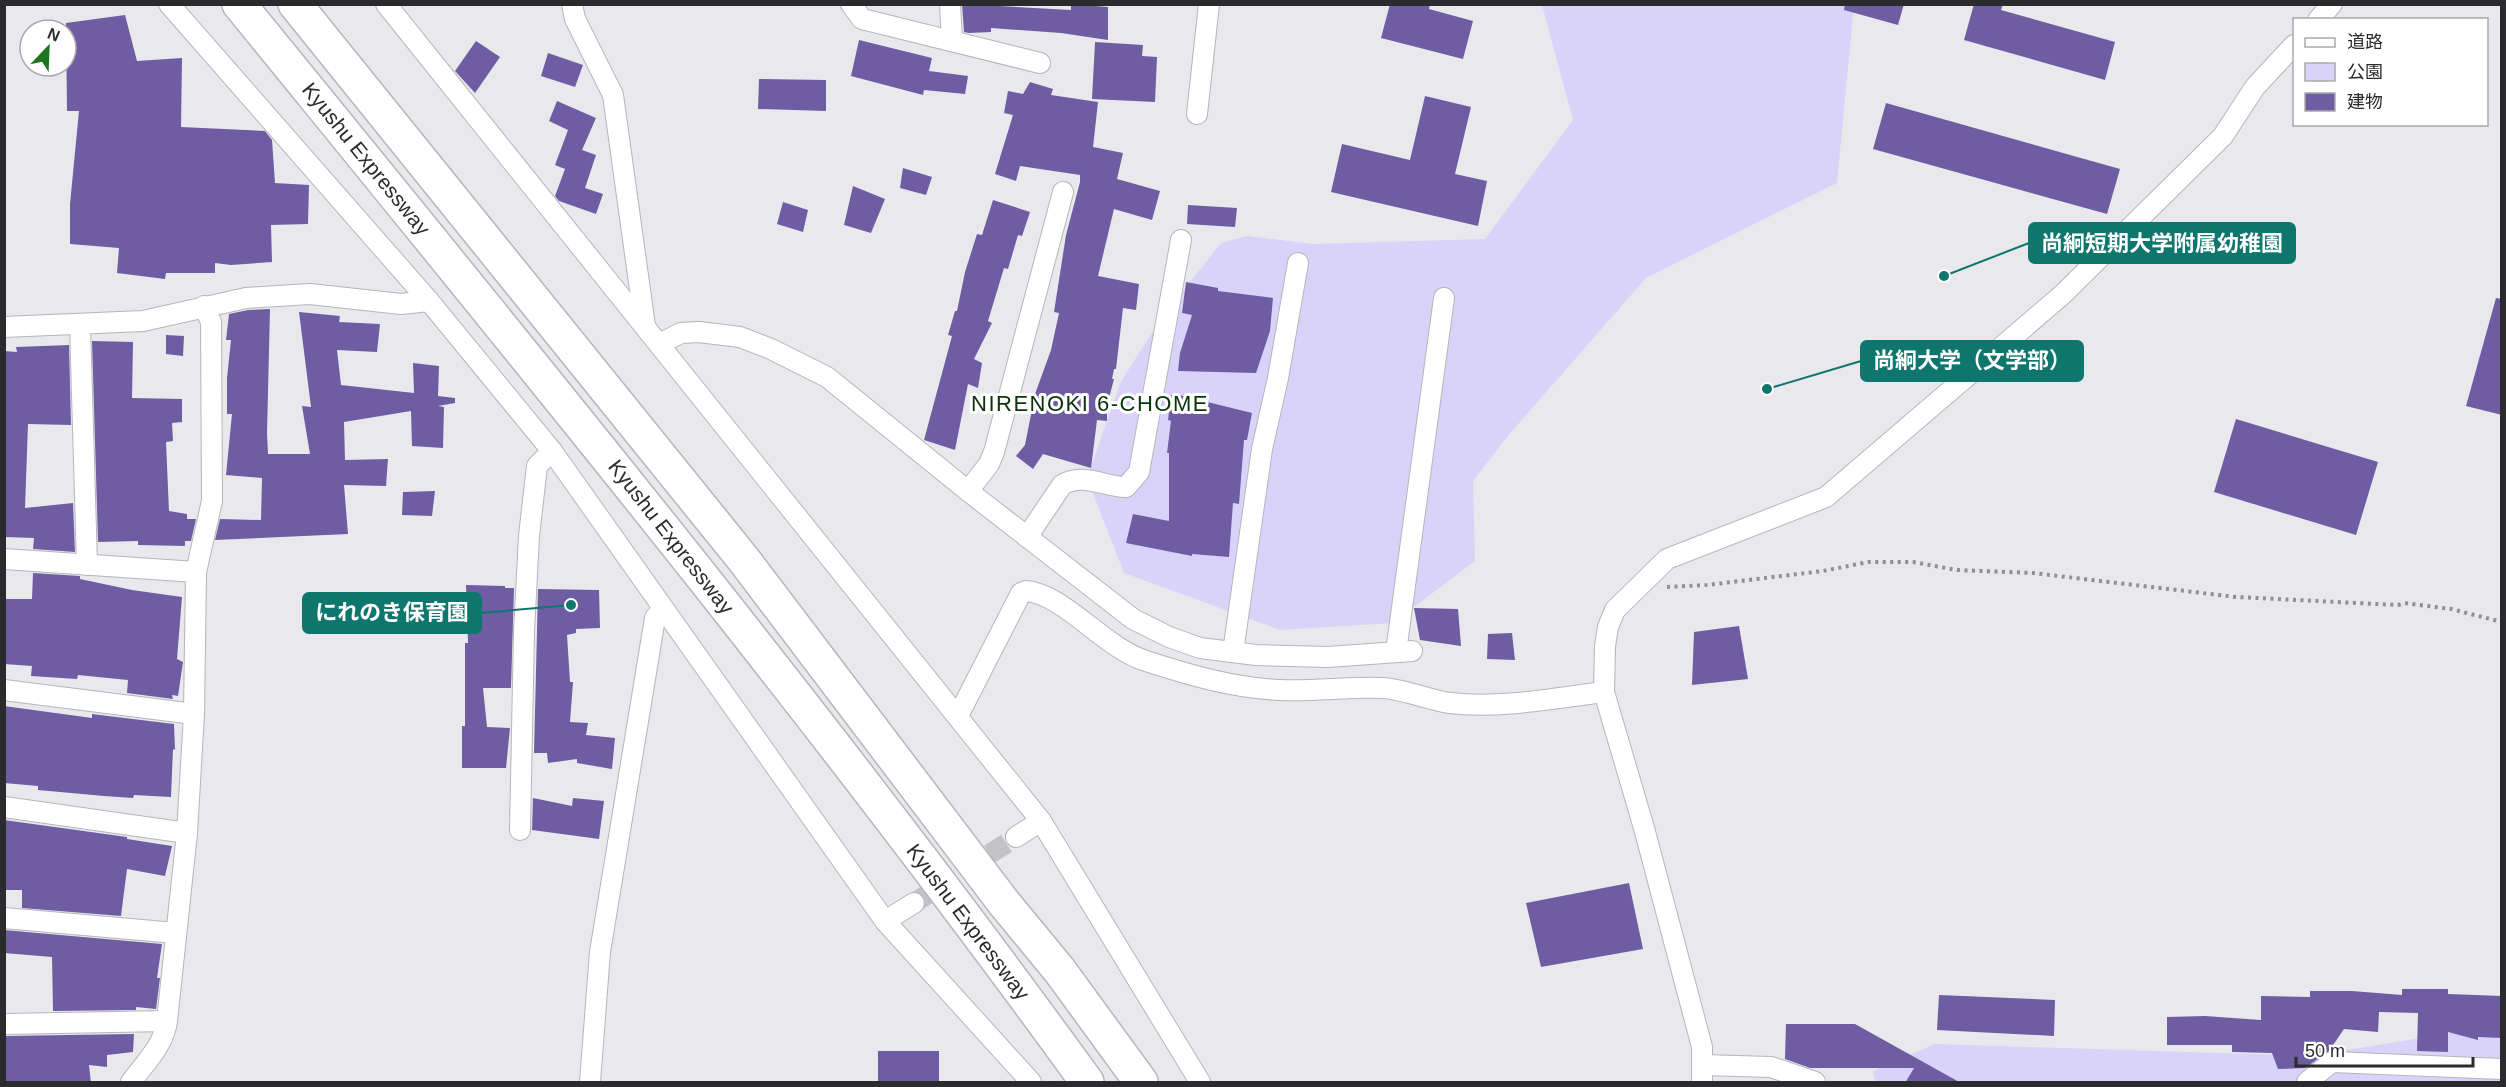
<svg xmlns="http://www.w3.org/2000/svg" width="2506" height="1087" font-family="Arial,'Noto Sans JP',sans-serif">
  <rect width="100%" height="100%" fill="#e9e9ed"/>
  <g fill="#d9d3f9">
    <polygon points="1542,5 1854,5 1837,183 1646,278 1507,437 1473,481 1475,561 1393,623 1280,630 1124,573 1087,478 1121,381 1163,316 1221,243 1247,236 1313,244 1485,239 1573,120"/>
    <polygon points="2501,1025 2501,1082 1875,1082 1873,1071 1935,1044 2309,1056"/>
  </g>
  <g fill="#6e5da3">
    <polygon points="962,4 1071,10 1071,4 1108,7 1108,40 1061,33 991,28 991,32 969,33 964,32"/>
    <polygon points="1390,4 1430,4 1429,9 1473,21 1463,59 1381,38"/>
    <polygon points="1845,4 1904,4 1898,25 1844,10"/>
    <polygon points="1974,4 2003,4 2001,10 2115,42 2105,80 1964,40"/>
    <polygon points="125,15 137,61 182,58 181,127 265,131 272,140 275,183 309,185 308,224 271,225 272,262 231,265 215,263 215,273 166,273 165,279 117,273 119,248 70,244 70,204 79,111 67,111 66,23"/>
    <polygon points="859,40 932,58 929,71 968,76 965,94 924,90 923,95 851,76"/>
    <polygon points="476,41 500,57 475,93 455,71"/>
    <polygon points="1095,42 1143,45 1142,56 1157,57 1155,102 1092,99"/>
    <polygon points="548,53 583,65 575,87 541,76"/>
    <polygon points="759,79 826,80 826,111 758,109"/>
    <polygon points="1030,82 1053,89 1051,95 1098,102 1093,147 1123,153 1117,179 1160,191 1152,220 1114,209 1098,276 1139,284 1136,310 1123,308 1116,369 1114,369 1112,379 1114,379 1107,406 1107,421 1097,420 1091,468 1043,454 1033,469 1016,456 1025,445 1035,394 1051,350 1059,313 1054,312 1066,235 1080,182 1080,175 1020,166 1016,181 995,174 1013,115 1004,113 1008,91 1023,94"/>
    <polygon points="1425,96 1471,107 1455,174 1487,181 1478,226 1331,192 1342,144 1410,160"/>
    <polygon points="557,101 596,118 582,150 596,155 585,188 603,194 596,214 559,201 555,196 565,169 555,165 568,130 549,121"/>
    <polygon points="1886,103 2120,169 2107,214 1873,149"/>
    <polygon points="903,168 932,177 926,195 900,188"/>
    <polygon points="853,186 885,199 871,233 844,225"/>
    <polygon points="993,200 1030,212 1022,236 1018,235 1008,269 1004,268 988,321 992,323 974,359 982,363 978,388 968,384 955,450 924,440 952,336 948,335 955,311 957,311 965,272 977,234 982,235"/>
    <polygon points="783,202 808,210 803,232 777,224"/>
    <polygon points="1188,205 1237,208 1235,227 1187,224"/>
    <polygon points="1186,282 1218,288 1218,291 1273,298 1270,331 1256,373 1178,371 1180,353 1192,315 1182,313"/>
    <polygon points="2496,298 2502,299 2502,415 2466,406"/>
    <polygon points="270,309 267,433 268,454 310,454 302,406 311,407 299,312 340,316 339,322 380,324 377,352 337,350 341,385 414,393 413,363 439,366 438,396 455,398 455,403 438,406 444,407 443,448 412,446 411,411 344,422 345,460 388,459 386,486 344,485 348,534 215,540 220,519 261,520 262,478 226,475 232,414 227,414 227,378 231,340 226,340 229,314 248,310"/>
    <polygon points="166,335 184,336 183,356 166,354"/>
    <polygon points="92,341 133,342 132,398 182,399 182,422 172,423 173,441 166,442 169,511 187,514 187,519 196,519 191,541 185,541 185,546 138,545 138,541 98,542"/>
    <polygon points="69,345 71,425 28,424 25,508 73,503 75,552 33,549 34,538 4,537 4,351 17,352 16,347"/>
    <polygon points="1175,394 1252,413 1247,440 1244,440 1239,504 1233,503 1229,557 1192,554 1192,556 1126,543 1133,514 1169,521 1169,453 1167,453 1171,421 1168,420 1171,395 1175,396"/>
    <polygon points="2236,419 2378,462 2356,535 2214,492"/>
    <polygon points="435,491 432,516 402,515 403,492"/>
    <polygon points="33,573 80,576 80,579 132,590 182,597 177,659 183,662 178,696 172,695 173,699 127,693 128,680 78,675 77,679 31,676 32,666 4,664 4,599 32,599"/>
    <polygon points="466,585 505,586 505,588 514,588 511,688 483,688 487,727 510,728 506,768 462,768 462,726 465,726 465,643 468,643"/>
    <polygon points="538,589 599,590 600,628 576,629 576,633 567,635 570,682 573,682 570,722 588,723 586,735 615,738 612,769 577,763 577,759 548,763 547,753 534,753"/>
    <polygon points="1414,608 1458,609 1461,646 1420,640"/>
    <polygon points="1739,626 1748,679 1692,685 1694,632"/>
    <polygon points="1512,633 1515,660 1487,659 1488,634"/>
    <polygon points="4,706 92,718 92,714 174,724 175,750 173,749 171,797 134,795 133,798 104,796 38,790 38,786 4,783"/>
    <polygon points="533,798 572,806 573,798 604,801 599,839 532,830"/>
    <polygon points="4,820 127,837 127,839 172,846 165,876 127,869 121,916 22,908 22,890 4,890"/>
    <polygon points="1629,883 1643,949 1541,967 1526,903"/>
    <polygon points="4,930 162,944 157,978 160,978 156,1009 136,1007 136,1010 53,1011 52,957 4,953"/>
    <polygon points="2402,989 2448,989 2448,994 2502,996 2502,1038 2478,1037 2478,1040 2448,1032 2448,1052 2417,1051 2418,1013 2379,1012 2378,1032 2344,1029 2329,1051 2305,1068 2278,1069 2272,1053 2232,1052 2232,1045 2167,1045 2167,1017 2205,1016 2261,1020 2261,996 2310,997 2310,991 2352,991 2402,995"/>
    <polygon points="1939,995 2055,1000 2054,1036 1937,1030"/>
    <polygon points="1786,1024 1855,1024 1961,1083 1905,1083 1914,1068 1810,1068 1785,1059"/>
    <polygon points="134,1034 133,1052 107,1055 107,1067 89,1065 91,1083 5,1083 5,1036"/>
    <rect x="878" y="1051" width="61" height="32"/>
  </g>
  <g fill="none" stroke-linecap="round" stroke-linejoin="round">
    <polyline stroke="#c3c3c7" stroke-width="20" stroke-dasharray="20 10" stroke-linecap="butt" points="914,903 1016,837"/>
    <defs>
      <g id="street">
        <polyline points="169,4 429,301 552,451 885,921 1031,1082"/>
        <polyline points="386,4 1041,821 1200,1082"/>
        <polyline points="572,4 575,19 613,95 645,326"/>
        <polyline points="851,4 862,19 1040,63"/>
        <polyline points="950,4 952,41"/>
        <polyline points="2318,20 2332,4"/>
        <polyline points="1197,114 1209,4"/>
        <polyline points="80,325 87,565"/>
        <polyline points="4,327 143,321 246,298 310,294 401,304 429,301"/>
        <polyline points="659,344 681,333 699,332 740,337 771,349 827,377 968,491 1133,619 1169,637 1200,648 1256,655 1328,657 1412,651"/>
        <polyline points="968,491 989,464 994,452 1063,192"/>
        <path d="M1027,537L1062,485C1082,472 1105,487 1126,487L1139,472L1181,240"/>
        <polyline points="4,559 196,572"/>
        <polyline points="1233,652 1262,449 1278,378 1298,263"/>
        <polyline points="1396,652 1444,298"/>
        <polyline points="4,690 194,714"/>
        <path d="M958,716L1021,593L1026,591C1064,594 1104,648 1146,661C1189,675 1234,688 1279,690C1314,692 1349,686 1384,688C1407,690 1428,700 1450,703C1501,709 1554,698 1604,692"/>
        <polyline points="4,807 187,833"/>
        <polyline points="520,830 524,632 529,536 537,466 552,451"/>
        <polyline points="1016,837 1041,821"/>
        <polyline points="4,918 176,933"/>
        <polyline points="885,921 914,903"/>
        <polyline points="4,1024 167,1021 187,833 194,714 196,572 212,501 211,322 204,306"/>
        <polyline points="1702,1065 1771,1067 1815,1082"/>
        <path d="M131,1082C145,1063 164,1045 167,1021"/>
        <polyline points="590,1082 600,952 655,618 663,609"/>
        <polyline points="1702,1082 1702,1047 1644,828 1604,692 1605,646 1608,627 1615,610 1667,559 1826,497 2062,295 2223,136 2255,87 2294,45"/>
        <polyline points="2307,1082 2332,1062 2502,1069"/>
      </g>
      <g id="highway">
        <path d="M239,4C528,359 819,712 1087,1082"/>
        <polyline points="295,4 744,560 1004,903 1060,971 1141,1082"/>
      </g>
    </defs>
    <use href="#street" stroke="#b6b5b9" stroke-width="22"/>
    <use href="#highway" stroke="#b6b5b9" stroke-width="36"/>
    <polyline stroke="#909094" stroke-width="4" stroke-dasharray="3 4.5" stroke-linecap="butt" points="1667,587 1707,585 1823,571 1868,562 1913,562 1957,570 2033,573 2236,597 2398,605 2404,603 2451,609 2502,622"/>
    <use href="#street" stroke="#fff" stroke-width="20"/>
    <use href="#highway" stroke="#fff" stroke-width="33"/>
  </g>
  <g text-anchor="middle" stroke-width="6" stroke-linejoin="round" paint-order="stroke">
    <g font-size="21" fill="#2b2b2d" stroke="#fff">
      <text transform="translate(366 159) rotate(51)" y="7">Kyushu Expressway</text>
      <text transform="translate(671 537) rotate(52)" y="7">Kyushu Expressway</text>
      <text transform="translate(968 922) rotate(53)" y="7">Kyushu Expressway</text>
    </g>
    <g font-size="22" letter-spacing="1.5" fill="#0b330b" stroke="#fff">
      <text x="1090" y="411">NIRENOKI 6-CHOME</text>
    </g>
  </g>
  <path fill="none" stroke="#0f766e" stroke-width="2" d="M1944 276L2029 243M1767 389L1861 361M571 605L481 613"/>
  <g fill="#0f766e" stroke="#fff" stroke-width="2">
    <circle cx="1944" cy="276" r="6"/>
    <circle cx="1767" cy="389" r="6"/>
    <circle cx="571" cy="605" r="6"/>
  </g>
  <g fill="#0f766e" stroke="#0f766e" stroke-width="2">
    <rect x="2029" y="223" width="266" height="40" rx="6"/>
    <rect x="1861" y="341" width="222" height="40" rx="6"/>
    <rect x="303" y="593" width="178" height="40" rx="6"/>
  </g>
  <g font-size="22" text-anchor="middle" font-weight="bold" fill="#fff">
    <text x="2162" y="251">尚絅短期大学附属幼稚園</text>
    <text x="1972" y="368">尚絅大学（文学部）</text>
    <text x="392" y="620">にれのき保育園</text>
  </g>
  <rect width="2506" height="1087" fill="none" stroke="#2b2b2d" stroke-width="12"/>
  <rect x="2293" y="18" width="195" height="108" fill="#ffffff" stroke="#aaaaab" stroke-width="1.5"/>
  <rect x="2305" y="38" width="30" height="9" fill="#ffffff" stroke="#aaaaab" stroke-width="1.5"/>
  <text x="2347" y="48" font-size="18" fill="#2b2b2d">道路</text>
  <rect x="2305" y="63" width="30" height="18" fill="#d9d3f9" stroke="#aaaaab" stroke-width="1.5"/>
  <text x="2347" y="78" font-size="18" fill="#2b2b2d">公園</text>
  <rect x="2305" y="93" width="30" height="18" fill="#6e5da3" stroke="#aaaaab" stroke-width="1.5"/>
  <text x="2347" y="108" font-size="18" fill="#2b2b2d">建物</text>
  <g transform="translate(48 48) rotate(23)"><circle r="28" fill="#ffffff" stroke="#aaaaab" stroke-width="1.5"/>
  <path d="M0-4.5L10 22L0 15L-10 22Z" fill="#1e741f"/>
  <text y="-9" font-size="16" font-weight="bold" text-anchor="middle" fill="#2b2b2d">N</text>
  </g>
  <path d="M2296 1057v9h177v-9" fill="none" stroke="#2b2b2d" stroke-width="3"/>
  <text x="2305" y="1057" font-size="18" fill="#2b2b2d" stroke="#ffffff" stroke-width="4.5" paint-order="stroke">50 m</text>
</svg>
